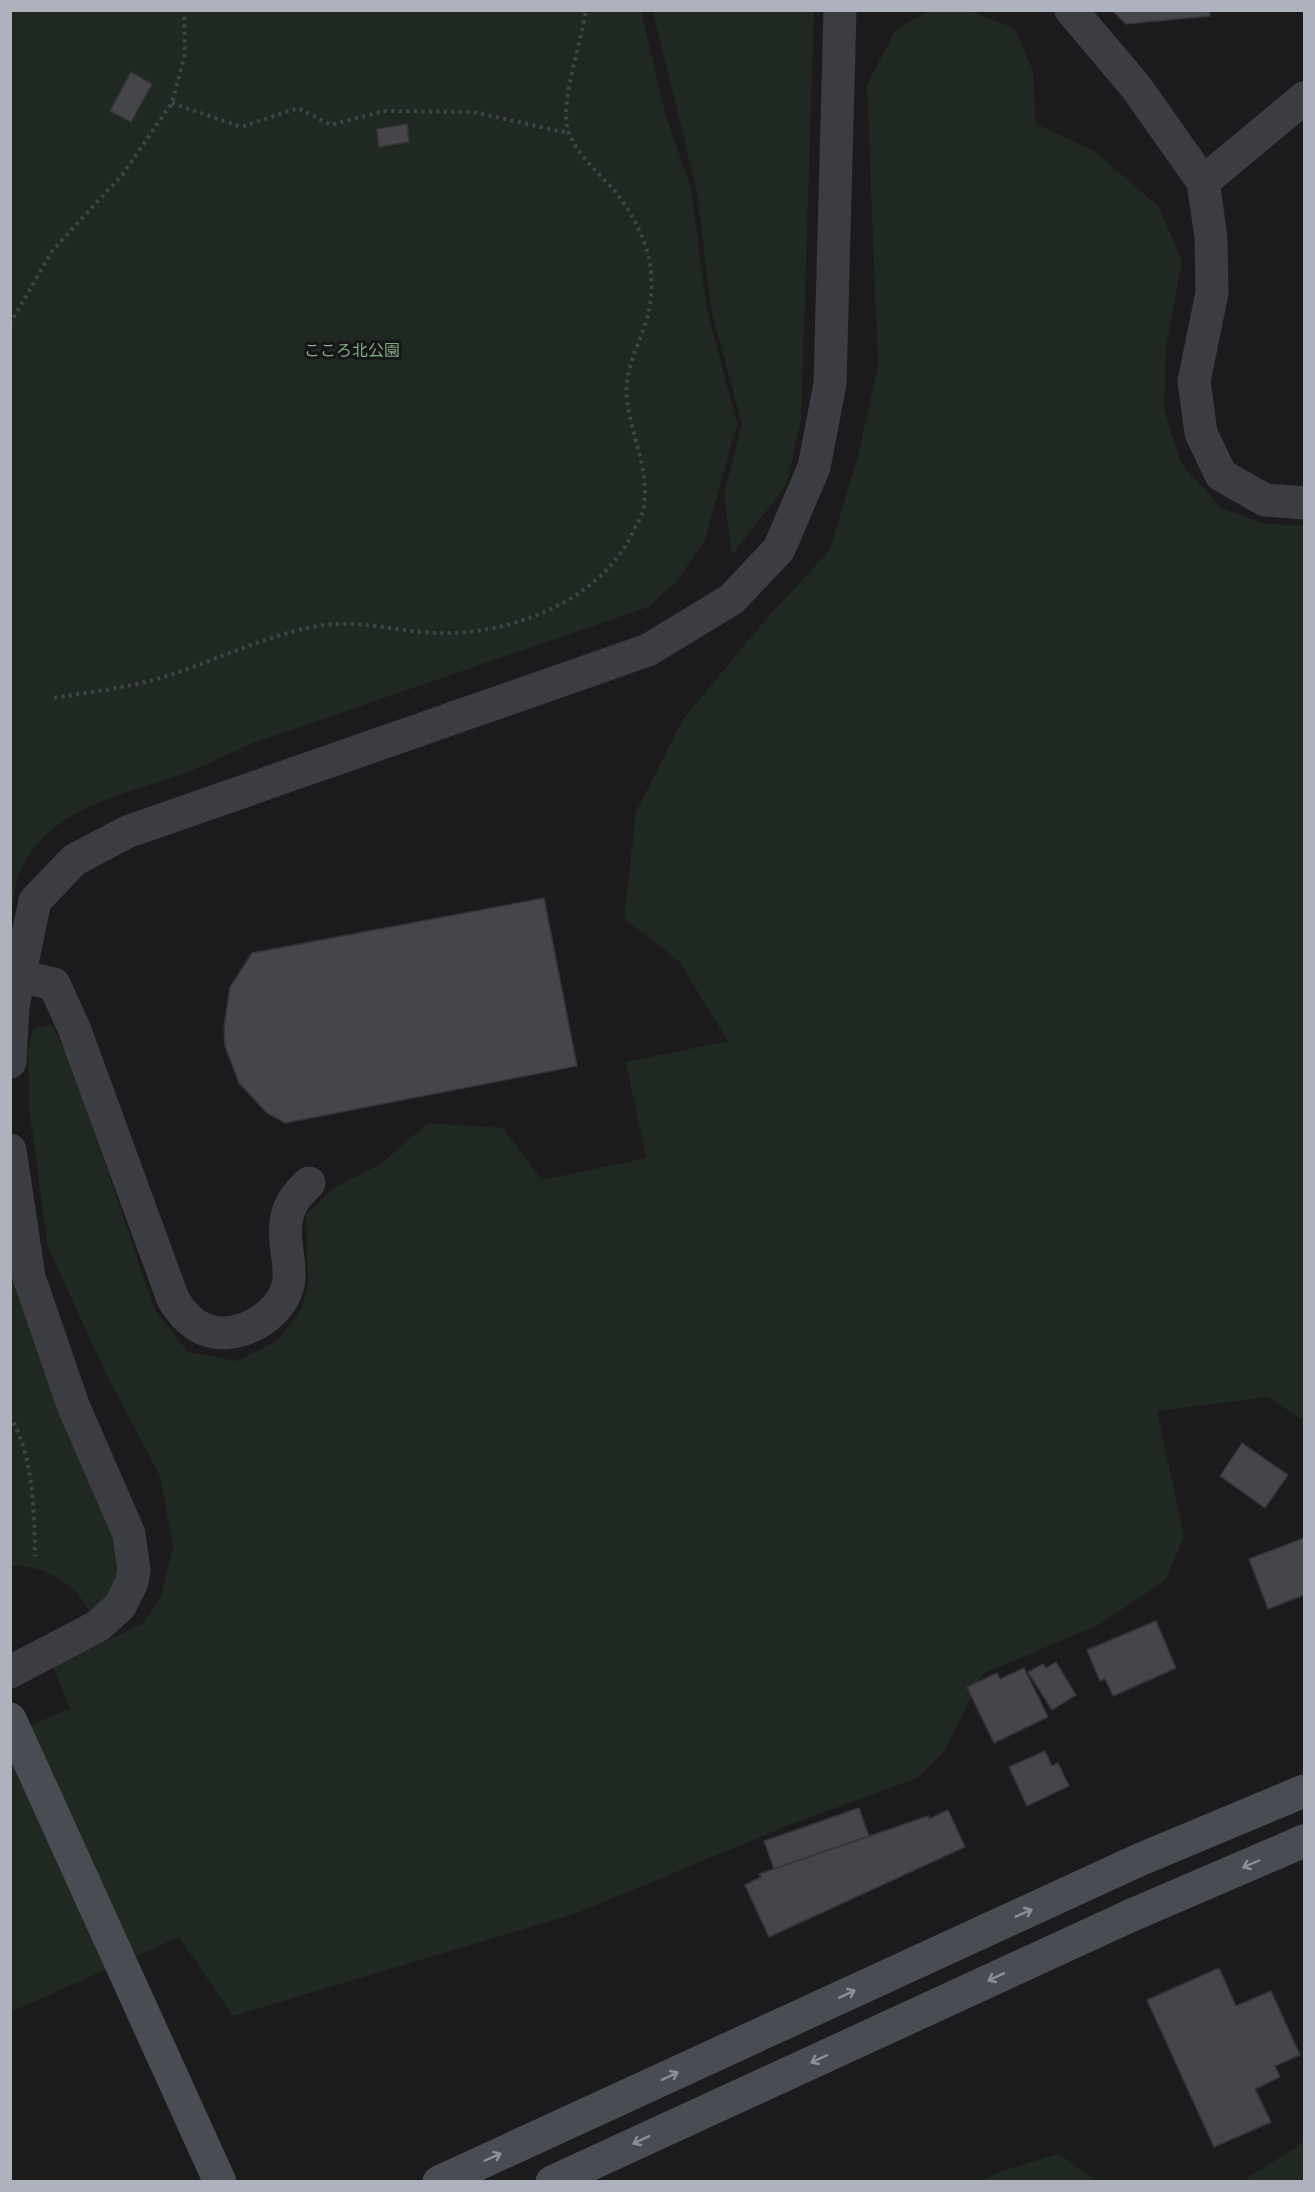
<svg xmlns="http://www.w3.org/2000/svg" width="1315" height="2192" font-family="Inter,'Noto Sans JP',sans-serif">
  <rect width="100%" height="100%" fill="#1b1b1d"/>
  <g fill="#202921">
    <path d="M11,11H641L665,113L691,188L707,310L737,424L705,540L676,582L648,607L253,743C232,752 211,763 190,771C130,794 61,802 25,861C15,878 14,899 11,918Z"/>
    <polygon points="653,11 814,11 801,420 786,486 732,555 724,494 742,424 711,308 697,192"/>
    <polygon points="928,11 970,11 1014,28 1033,70 1036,124 1094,151 1159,207 1182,261 1166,347 1164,409 1181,463 1221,508 1265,524 1304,525 1304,1421 1268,1397 1157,1411 1184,1536 1166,1580 1098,1625 982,1674 946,1749 917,1778 789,1825 577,1913 233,2016 179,1937 11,2012 10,1735 70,1708 53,1667 142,1624 161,1597 173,1547 160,1476 105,1372 48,1247 29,1107 28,1051 33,1029 51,1024 69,1058 155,1310 188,1352 237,1361 277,1341 300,1312 308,1287 306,1215 334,1188 382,1163 428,1123 503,1128 542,1180 646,1158 626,1062 728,1041 679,961 624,919 636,812 683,719 767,618 830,550 858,456 878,365 867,85 895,31"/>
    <path d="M11,1241L120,1546L117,1588L92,1616C78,1586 45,1564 11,1566Z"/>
    <polygon points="1304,2142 1304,2181 1247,2181 1249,2177"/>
    <polygon points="1059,2154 1096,2181 981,2181 1002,2171"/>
  </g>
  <g fill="#45464a" stroke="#353539" stroke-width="1.5">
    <polygon points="1112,10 1209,10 1210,16 1126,24"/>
    <polygon points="131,72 152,84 131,122 110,111"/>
    <polygon points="407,124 409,142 379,147 377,129"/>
    <polygon points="544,898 577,1066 285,1123 267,1113 239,1083 225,1046 224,1028 230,987 252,953"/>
    <polygon points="1242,1443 1288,1475 1265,1508 1220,1476"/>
    <polygon points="1304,1538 1304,1595 1268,1609 1249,1559"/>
    <polygon points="1156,1621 1176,1668 1113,1696 1105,1679 1100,1681 1087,1650"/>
    <polygon points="1056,1662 1076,1695 1052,1710 1028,1672 1043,1664 1046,1668"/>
    <polygon points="1024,1668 1048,1717 994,1743 967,1687 997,1673 1000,1679"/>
    <polygon points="1045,1751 1052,1766 1058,1763 1069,1786 1027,1806 1009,1767"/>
    <polygon points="859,1808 869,1836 774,1869 764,1841"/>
    <polygon points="948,1810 965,1847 769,1937 745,1885 761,1877 759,1874 928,1816 929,1819"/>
    <polygon points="1219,1968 1236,2006 1271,1991 1300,2055 1275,2066 1280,2077 1255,2089 1271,2122 1214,2147 1147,2000"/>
  </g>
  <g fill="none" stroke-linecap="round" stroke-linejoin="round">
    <g stroke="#41444a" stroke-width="4" stroke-dasharray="3 4.5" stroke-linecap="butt">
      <polyline points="172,103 241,127 298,108 331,125 384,111 473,112 568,133"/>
      <polyline points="10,324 52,251 122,175 172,103 185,54 184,10"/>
      <path d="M54,698C97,691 141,686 182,671C227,655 269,635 317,626C357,619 396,631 435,633C508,636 599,602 632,534C636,525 643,515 644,507C649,469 632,437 627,401C623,367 642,342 649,310C652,297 652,276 650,263C645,238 632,213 617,194C601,174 578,157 569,133C558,106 582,41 586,10"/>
      <path d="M10,1416C34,1458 34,1508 35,1556"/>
    </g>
    <g stroke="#3b3d43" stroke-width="33">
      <polyline points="1071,10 1136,87 1203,182 1211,237 1212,293 1194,381 1201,433 1221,475 1265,500 1304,503"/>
      <polyline points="1203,182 1304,98"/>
      <path d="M18,976L54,984L74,1028L173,1299C185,1319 200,1333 224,1333C253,1332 288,1308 289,1277C290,1259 283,1240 286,1222C288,1205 297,1194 309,1183"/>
      <polyline points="10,1062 13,1006 35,901 74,860 127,832 648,650 732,599 779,549 814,467 830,384 840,10"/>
      <polyline points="10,1150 29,1277 73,1405 129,1534 134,1570 132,1582 120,1606 98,1626 10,1672"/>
    </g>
    <g stroke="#494c53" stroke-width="33">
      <polyline points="10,1719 220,2182"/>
      <polyline points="439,2182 1139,1860 1304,1791"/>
      <polyline points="552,2182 1132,1915 1304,1841"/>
    </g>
  </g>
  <defs><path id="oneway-shaft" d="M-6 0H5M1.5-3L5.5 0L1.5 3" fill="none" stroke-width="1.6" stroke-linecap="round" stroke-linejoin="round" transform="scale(1.5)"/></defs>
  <g stroke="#8a8e98">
    <use href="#oneway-shaft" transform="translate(1251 1864) rotate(157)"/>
    <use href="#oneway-shaft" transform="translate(1024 1913) rotate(-24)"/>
    <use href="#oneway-shaft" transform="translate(996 1977) rotate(155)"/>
    <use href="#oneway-shaft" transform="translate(847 1994) rotate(-25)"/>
    <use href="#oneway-shaft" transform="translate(819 2059) rotate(155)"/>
    <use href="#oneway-shaft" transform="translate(670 2076) rotate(-25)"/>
    <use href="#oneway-shaft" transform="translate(641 2140) rotate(155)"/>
    <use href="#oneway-shaft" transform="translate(493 2157) rotate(-24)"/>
  </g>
  <g text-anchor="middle" stroke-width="6" stroke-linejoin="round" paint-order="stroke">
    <g font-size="16" fill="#83a984" stroke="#161618">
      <text x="352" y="356">こころ北公園</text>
    </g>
  </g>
  <rect width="1315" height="2192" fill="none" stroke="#adb2bd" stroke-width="24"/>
</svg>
